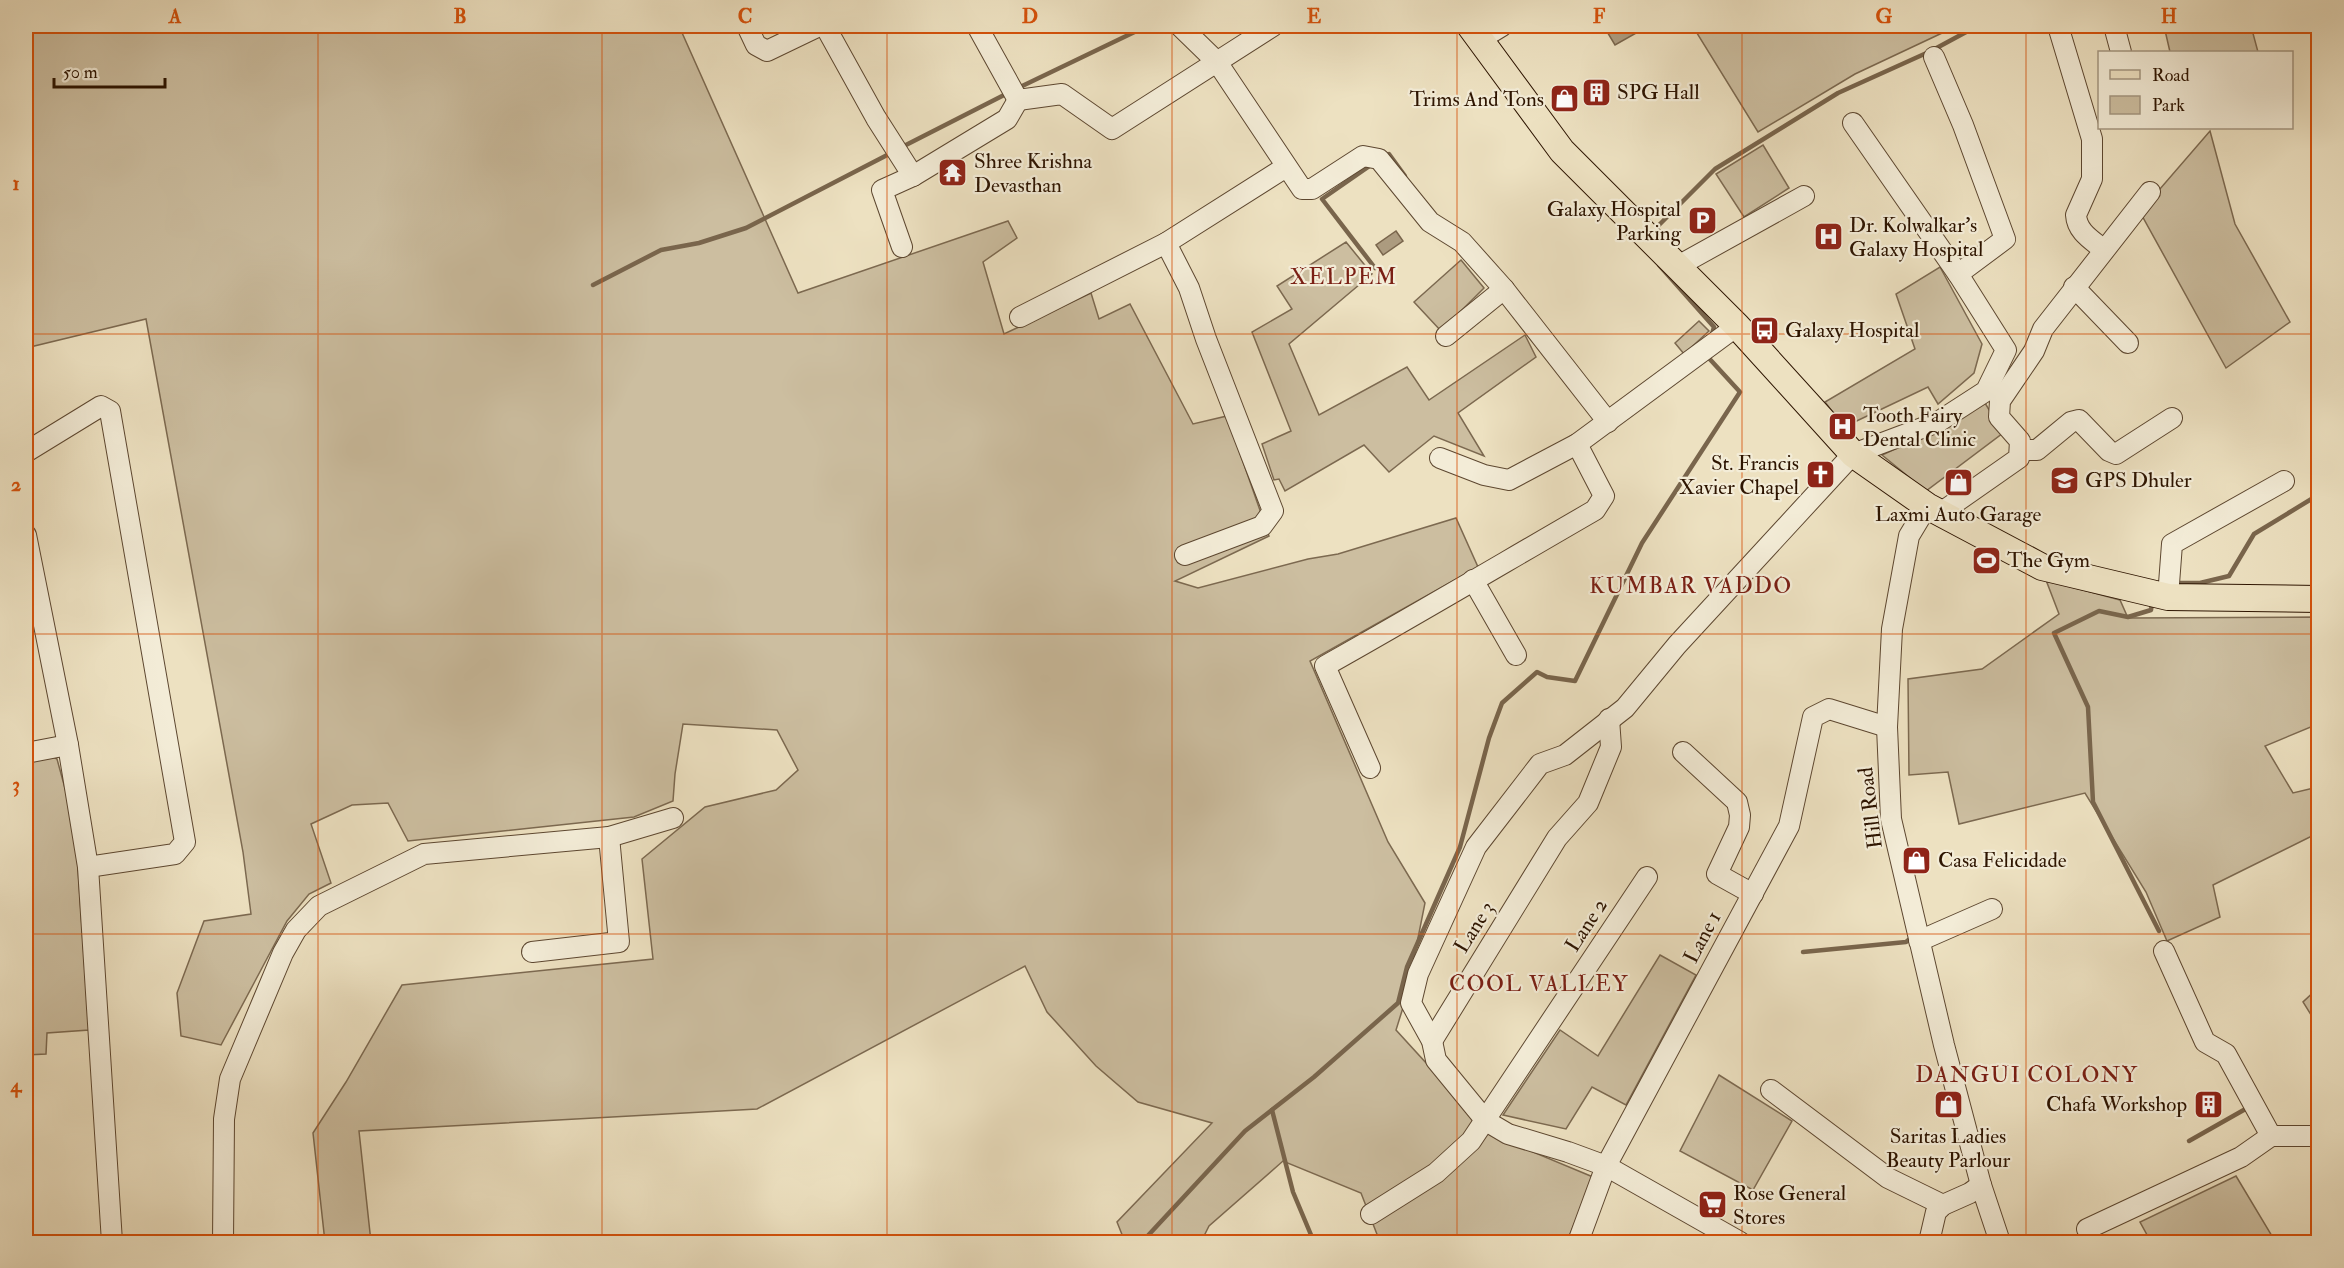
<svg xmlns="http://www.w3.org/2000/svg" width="2344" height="1268" font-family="'IM FELL Double Pica',serif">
  <rect width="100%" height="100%" fill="#ede1c1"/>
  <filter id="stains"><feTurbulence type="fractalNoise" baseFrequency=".00333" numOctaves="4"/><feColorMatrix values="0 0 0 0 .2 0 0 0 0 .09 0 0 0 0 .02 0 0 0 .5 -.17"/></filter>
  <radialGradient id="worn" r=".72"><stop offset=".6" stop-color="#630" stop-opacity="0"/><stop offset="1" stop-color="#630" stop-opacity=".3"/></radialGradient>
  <g fill="#ccbea0" stroke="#7c6950" stroke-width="1.5">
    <polygon points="26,26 679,26 798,293 1008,221 1017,238 983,262 1004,334 1091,293 1099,319 1130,304 1193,424 1227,416 1269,536 1175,581 1198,588 1308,559 1338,554 1456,518 1478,567 1310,661 1388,842 1425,903 1406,998 1396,1030 1492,1135 1593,1177 1567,1242 1380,1242 1361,1193 1283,1161 1209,1226 1201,1242 1125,1242 1117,1222 1212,1123 1138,1102 1096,1066 1047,1012 1025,966 757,1109 359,1131 371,1242 325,1242 313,1133 346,1082 402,985 653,959 642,859 705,807 776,790 798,770 777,730 683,724 675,774 673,801 634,817 408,841 388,803 352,805 311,824 331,883 309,894 287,921 221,1045 181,1036 177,993 204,921 251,914 243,852 146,319 26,348"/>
    <polygon points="1707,26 1957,26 1855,74 1758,132 1695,30"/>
    <polygon points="2164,26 2251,26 2258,52 2170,52"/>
    <polygon points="2210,131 2235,224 2290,322 2226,368 2140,212"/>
    <polygon points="1763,145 1789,188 1744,217 1716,174"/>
    <polygon points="1346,242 1372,274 1289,344 1319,415 1407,367 1429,400 1525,335 1536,357 1458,413 1484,456 1434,436 1389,472 1364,445 1285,491 1279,479 1274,480 1262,444 1291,431 1252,332 1292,309 1277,286"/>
    <polygon points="1461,260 1484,288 1441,331 1414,302"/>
    <polygon points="1940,267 1982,344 1974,373 1938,404 1928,387 1844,427 1825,402 1915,349 1896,294"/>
    <polygon points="1699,321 1709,331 1684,354 1675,343"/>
    <polygon points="1985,403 2003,433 1926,491 1882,455 1930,433"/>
    <polygon points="2046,580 2120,600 2128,618 2318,617 2318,724 2265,746 2293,793 2318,787 2318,833 2213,885 2220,917 2167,941 2146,892 2085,793 1959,824 1948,772 1909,775 1908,679 1982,669 2059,614"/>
    <polygon points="48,754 57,759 75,825 89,1030 47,1033 46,1054 26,1055 26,758"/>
    <polygon points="1660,955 1696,975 1626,1105 1592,1087 1566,1129 1503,1115 1560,1030 1598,1056"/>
    <polygon points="2318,988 2318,1026 2303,1002"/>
    <polygon points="1719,1075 1792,1121 1753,1190 1680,1151"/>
    <polygon points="2236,1176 2272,1236 2265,1242 2151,1242 2140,1222"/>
  </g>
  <g fill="#ac9b7f" stroke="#79654c" stroke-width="1.5">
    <polygon points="1613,26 1634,26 1638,32 1615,45 1606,30"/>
    <polygon points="1396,231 1403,241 1383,255 1376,245"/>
  </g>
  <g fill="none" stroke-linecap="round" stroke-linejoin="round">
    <g stroke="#79654c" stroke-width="4.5">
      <polyline points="359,31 364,26"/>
      <polyline points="1018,88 1147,26"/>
      <polyline points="900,148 1008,93"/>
      <polyline points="1383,157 1389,154 1405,176"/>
      <polyline points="1371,165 1322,199 1375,268"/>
      <polyline points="1653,231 1715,169 1838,93 1931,51 1968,31 1966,26"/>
      <polyline points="1659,265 1714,327 1712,334"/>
      <polyline points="593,285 661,250 699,243 746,228 893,152"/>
      <polyline points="2175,583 2200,583 2229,576 2254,534 2318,495"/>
      <polyline points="2152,603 2151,610 2128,617 2099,611 2054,633 2088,707 2093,802 2159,931"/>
      <polyline points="1803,952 1906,942 1912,937"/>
      <polyline points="1272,1110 1293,1192 1314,1242"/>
      <polyline points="2189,1141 2249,1107"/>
      <polyline points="1142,1242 1245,1131 1314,1077 1398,1003 1407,967 1460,847 1489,738 1502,703 1537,672 1547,677 1575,681 1642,543 1740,392 1706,355"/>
    </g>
    <defs>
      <g id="minor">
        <polyline points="747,26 756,45 767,51 819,26"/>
        <polyline points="825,26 876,118 913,176"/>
        <polyline points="977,26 1018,100 1062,94 1112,129 1273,26"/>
        <polyline points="1180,26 1217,62 1302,189 1312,189 1363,156 1379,159 1430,222 1462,242 1504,289 1608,422"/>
        <path d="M2058,26L2092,139V179L2076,215C2077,232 2092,240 2104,250"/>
        <polyline points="2114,26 2121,52"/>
        <polyline points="1479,40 1502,26"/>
        <polyline points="1934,57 1963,125 2005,239 1958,274"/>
        <polyline points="1166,243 1189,288 1206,339 1273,511 1262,526 1185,555"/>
        <polyline points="902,247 882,190 913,176 1007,119 1018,100"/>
        <polyline points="1678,266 1804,196"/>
        <polyline points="2074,287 2128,343"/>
        <polyline points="1020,317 1166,243 1286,167"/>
        <polyline points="1446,336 1504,289"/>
        <polyline points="2020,450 2037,450 2071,422 2079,420 2109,451 2116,454 2172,418"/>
        <polyline points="26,452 101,406 110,411 185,842 175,854 88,867"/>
        <polyline points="1440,458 1484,475 1509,480 1577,444 1737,326"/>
        <polyline points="1927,506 1909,536 1892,629 1887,727 1891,819 1944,1045 1981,1185 2000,1242"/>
        <polyline points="1939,514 2019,458 2020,441 1999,417 2000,401 2034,351 2043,329 2150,192"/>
        <polyline points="26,535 68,745 88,867 112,1242"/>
        <polyline points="1473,580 1516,655"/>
        <polyline points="2168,597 2172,544 2284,481"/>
        <polyline points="1683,752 1737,802 1740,815 1739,827 1717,874 1753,894"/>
        <polyline points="26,753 68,745"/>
        <path d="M1370,768L1325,666C1416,615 1505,562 1595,510L1604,496L1577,444"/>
        <polyline points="1919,941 1992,909"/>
        <polyline points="2164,951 2205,1042 2226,1054 2271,1136"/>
        <polyline points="532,952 619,942 609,837"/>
        <polyline points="1432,1041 1557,838 1588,803 1611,747 1609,719"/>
        <polyline points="1771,1090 1888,1178 1943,1205"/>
        <polyline points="1371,1214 1436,1173 1471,1141 1647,877"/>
        <polyline points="2087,1229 2241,1157 2271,1136 2318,1136"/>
        <polyline points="223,1242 224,1119 230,1079 283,953 296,930 319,906 424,854 609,837 673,818"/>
        <polyline points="1578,1242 1606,1166 1789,826 1813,717 1829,709 1887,727"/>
        <polyline points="1740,1242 1606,1166 1568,1152 1508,1134 1486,1121 1436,1060 1432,1041 1411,1003 1418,974 1476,847 1540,764 1565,755 1625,708 1677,645 1853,454 1938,422 1986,391 2006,350 1958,274 1853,123"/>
        <polyline points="1929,1242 1936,1212 1943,1205 1970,1193 1981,1185"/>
      </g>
      <polyline id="major" points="1470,26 1562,151 1737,326 1853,454 1927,506 2042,567 2168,597 2318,599"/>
    </defs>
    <use href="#minor" stroke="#5d4730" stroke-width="22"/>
    <use href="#major" stroke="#2d1400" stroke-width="28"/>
    <use href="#minor" stroke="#f3ecd7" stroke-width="20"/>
    <use href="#major" stroke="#ede1c1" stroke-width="26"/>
  </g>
  <path fill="none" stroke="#d5520b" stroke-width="1.5" stroke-opacity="0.55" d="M318,26V1242M602,26V1242M887,26V1242M1172,26V1242M1457,26V1242M1742,26V1242M2026,26V1242M26,334H2318M26,634H2318M26,934H2318"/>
  <defs>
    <symbol id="building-square" viewBox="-11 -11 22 22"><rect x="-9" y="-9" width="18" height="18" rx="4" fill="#8f2418" stroke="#f3ecd7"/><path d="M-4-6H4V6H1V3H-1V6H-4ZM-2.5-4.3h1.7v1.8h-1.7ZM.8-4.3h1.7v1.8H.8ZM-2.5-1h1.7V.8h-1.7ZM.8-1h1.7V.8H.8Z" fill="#fff"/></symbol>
    <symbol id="shop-square" viewBox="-11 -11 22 22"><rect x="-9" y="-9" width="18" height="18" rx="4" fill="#8f2418" stroke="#f3ecd7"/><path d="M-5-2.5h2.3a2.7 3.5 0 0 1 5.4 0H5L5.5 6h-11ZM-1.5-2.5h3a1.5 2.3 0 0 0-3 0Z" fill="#fff"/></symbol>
    <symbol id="temple-square" viewBox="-11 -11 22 22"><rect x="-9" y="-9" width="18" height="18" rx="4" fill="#8f2418" stroke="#f3ecd7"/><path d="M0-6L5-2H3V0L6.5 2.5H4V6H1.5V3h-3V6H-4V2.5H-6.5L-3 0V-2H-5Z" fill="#fff"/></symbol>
    <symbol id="parking-square" viewBox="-11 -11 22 22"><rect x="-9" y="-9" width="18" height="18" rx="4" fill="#8f2418" stroke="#f3ecd7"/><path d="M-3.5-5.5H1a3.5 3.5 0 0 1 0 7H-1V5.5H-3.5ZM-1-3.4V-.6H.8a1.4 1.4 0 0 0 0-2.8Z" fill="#fff"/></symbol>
    <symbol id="hospital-square" viewBox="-11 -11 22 22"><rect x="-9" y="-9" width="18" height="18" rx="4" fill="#8f2418" stroke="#f3ecd7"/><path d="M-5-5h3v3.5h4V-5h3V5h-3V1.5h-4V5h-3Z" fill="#fff"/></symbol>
    <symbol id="bus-square" viewBox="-11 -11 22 22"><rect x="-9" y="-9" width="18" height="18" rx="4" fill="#8f2418" stroke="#f3ecd7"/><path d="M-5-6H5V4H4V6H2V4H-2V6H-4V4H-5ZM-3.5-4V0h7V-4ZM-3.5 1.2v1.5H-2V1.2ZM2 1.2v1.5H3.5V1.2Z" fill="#fff"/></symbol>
    <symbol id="church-square" viewBox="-11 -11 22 22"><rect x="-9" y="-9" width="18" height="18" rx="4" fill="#8f2418" stroke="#f3ecd7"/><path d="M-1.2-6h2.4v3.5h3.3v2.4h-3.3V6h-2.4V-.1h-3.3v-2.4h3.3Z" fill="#fff"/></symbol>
    <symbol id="school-square" viewBox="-11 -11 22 22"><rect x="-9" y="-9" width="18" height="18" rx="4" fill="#8f2418" stroke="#f3ecd7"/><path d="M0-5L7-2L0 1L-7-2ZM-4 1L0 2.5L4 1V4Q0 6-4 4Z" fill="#fff"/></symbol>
    <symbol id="stadium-square" viewBox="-11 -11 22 22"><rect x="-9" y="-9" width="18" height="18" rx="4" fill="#8f2418" stroke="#f3ecd7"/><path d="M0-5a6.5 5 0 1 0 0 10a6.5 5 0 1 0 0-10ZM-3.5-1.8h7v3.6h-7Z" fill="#fff"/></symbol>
    <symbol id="supermarket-square" viewBox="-11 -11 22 22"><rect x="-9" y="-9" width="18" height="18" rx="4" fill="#8f2418" stroke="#f3ecd7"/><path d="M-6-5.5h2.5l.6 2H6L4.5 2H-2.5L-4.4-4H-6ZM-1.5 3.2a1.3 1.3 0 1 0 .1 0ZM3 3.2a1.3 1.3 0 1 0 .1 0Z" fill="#fff"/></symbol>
  </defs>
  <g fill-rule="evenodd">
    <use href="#building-square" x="1580" y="76" width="33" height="33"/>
    <use href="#shop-square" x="1548" y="82" width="33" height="33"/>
    <use href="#temple-square" x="936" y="156" width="33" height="33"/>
    <use href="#parking-square" x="1686" y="204" width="33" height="33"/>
    <use href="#hospital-square" x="1812" y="220" width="33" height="33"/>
    <use href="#bus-square" x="1748" y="314" width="33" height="33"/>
    <use href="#hospital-square" x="1826" y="410" width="33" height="33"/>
    <use href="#church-square" x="1804" y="458" width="33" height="33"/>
    <use href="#school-square" x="2048" y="464" width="33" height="33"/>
    <use href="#shop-square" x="1942" y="466" width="33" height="33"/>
    <use href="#stadium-square" x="1970" y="544" width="33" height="33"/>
    <use href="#shop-square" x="1900" y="844" width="33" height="33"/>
    <use href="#building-square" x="2192" y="1088" width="33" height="33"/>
    <use href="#shop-square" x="1932" y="1088" width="33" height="33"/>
    <use href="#supermarket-square" x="1696" y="1188" width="33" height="33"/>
  </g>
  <g text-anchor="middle" stroke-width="4.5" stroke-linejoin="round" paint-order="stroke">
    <g font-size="21" fill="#2d1400" stroke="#f3ecd7" text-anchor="start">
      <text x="1617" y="99">SPG Hall</text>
      <text x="1544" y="106" text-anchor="end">Trims And Tons</text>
      <text x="974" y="168">Shree Krishna<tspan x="974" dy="24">Devasthan</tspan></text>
      <text x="1681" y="216" text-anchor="end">Galaxy Hospital<tspan x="1681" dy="24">Parking</tspan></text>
      <text x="1849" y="232">Dr. Kolwalkar's<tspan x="1849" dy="24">Galaxy Hospital</tspan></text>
      <text x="1785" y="337">Galaxy Hospital</text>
      <text x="1863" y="422">Tooth Fairy<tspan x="1863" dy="24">Dental Clinic</tspan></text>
      <text x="1799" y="470" text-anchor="end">St. Francis<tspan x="1799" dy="24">Xavier Chapel</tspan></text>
      <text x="2085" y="487">GPS Dhuler</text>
      <text x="1958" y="521" text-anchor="middle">Laxmi Auto Garage</text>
      <text x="2007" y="567">The Gym</text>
      <text x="1938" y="867">Casa Felicidade</text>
      <text x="2187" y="1111" text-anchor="end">Chafa Workshop</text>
      <text x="1948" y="1143" text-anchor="middle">Saritas Ladies<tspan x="1948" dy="24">Beauty Parlour</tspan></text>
      <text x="1733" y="1200">Rose General<tspan x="1733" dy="24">Stores</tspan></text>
    </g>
    <g font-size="21" fill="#2d1400" stroke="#f3ecd7">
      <text transform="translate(1870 808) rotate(-97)" y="7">Hill Road</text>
      <text transform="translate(1586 925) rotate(-57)" y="7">Lane 2</text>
      <text transform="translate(1474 927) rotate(-58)" y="7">Lane 3</text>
      <text transform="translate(1702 937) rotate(-62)" y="7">Lane 1</text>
    </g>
    <g font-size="22" letter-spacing="1.5" fill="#7a1f14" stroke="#f3ecd7">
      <text x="1344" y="284">XELPEM</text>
      <text x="1691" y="593">KUMBAR VADDO</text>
      <text x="1539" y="991">COOL VALLEY</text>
      <text x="2027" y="1082">DANGUI COLONY</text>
    </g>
  </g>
  <rect width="2344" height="1268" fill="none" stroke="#ede1c1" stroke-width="66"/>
  <rect x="2098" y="51" width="195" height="78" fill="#f3ecd7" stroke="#a49681" stroke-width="1.5"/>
  <rect x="2110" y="70" width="30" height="9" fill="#ede1c1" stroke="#a49681" stroke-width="1.5"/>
  <text x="2152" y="81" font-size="18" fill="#2d1400">Road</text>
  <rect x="2110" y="96" width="30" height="18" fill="#ccbea0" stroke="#a49681" stroke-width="1.5"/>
  <text x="2152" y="111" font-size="18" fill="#2d1400">Park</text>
  <path d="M54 78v9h111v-9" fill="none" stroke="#2d1400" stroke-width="3"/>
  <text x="63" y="78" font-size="18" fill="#2d1400" stroke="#f3ecd7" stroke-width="4.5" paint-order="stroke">50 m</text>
  <rect x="33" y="33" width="2278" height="1202" fill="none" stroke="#d5520b" stroke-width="2"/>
  <g font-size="20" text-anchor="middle" font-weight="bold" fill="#d5520b">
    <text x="175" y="23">A</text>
    <text x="460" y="23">B</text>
    <text x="745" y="23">C</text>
    <text x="1030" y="23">D</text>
    <text x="1314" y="23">E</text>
    <text x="1599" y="23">F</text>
    <text x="1884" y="23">G</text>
    <text x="2169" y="23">H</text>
    <text x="16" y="190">1</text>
    <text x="16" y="491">2</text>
    <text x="16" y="791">3</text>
    <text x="16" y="1092">4</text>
  </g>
  <rect width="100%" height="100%" filter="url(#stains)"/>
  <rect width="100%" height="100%" fill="url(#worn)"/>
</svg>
